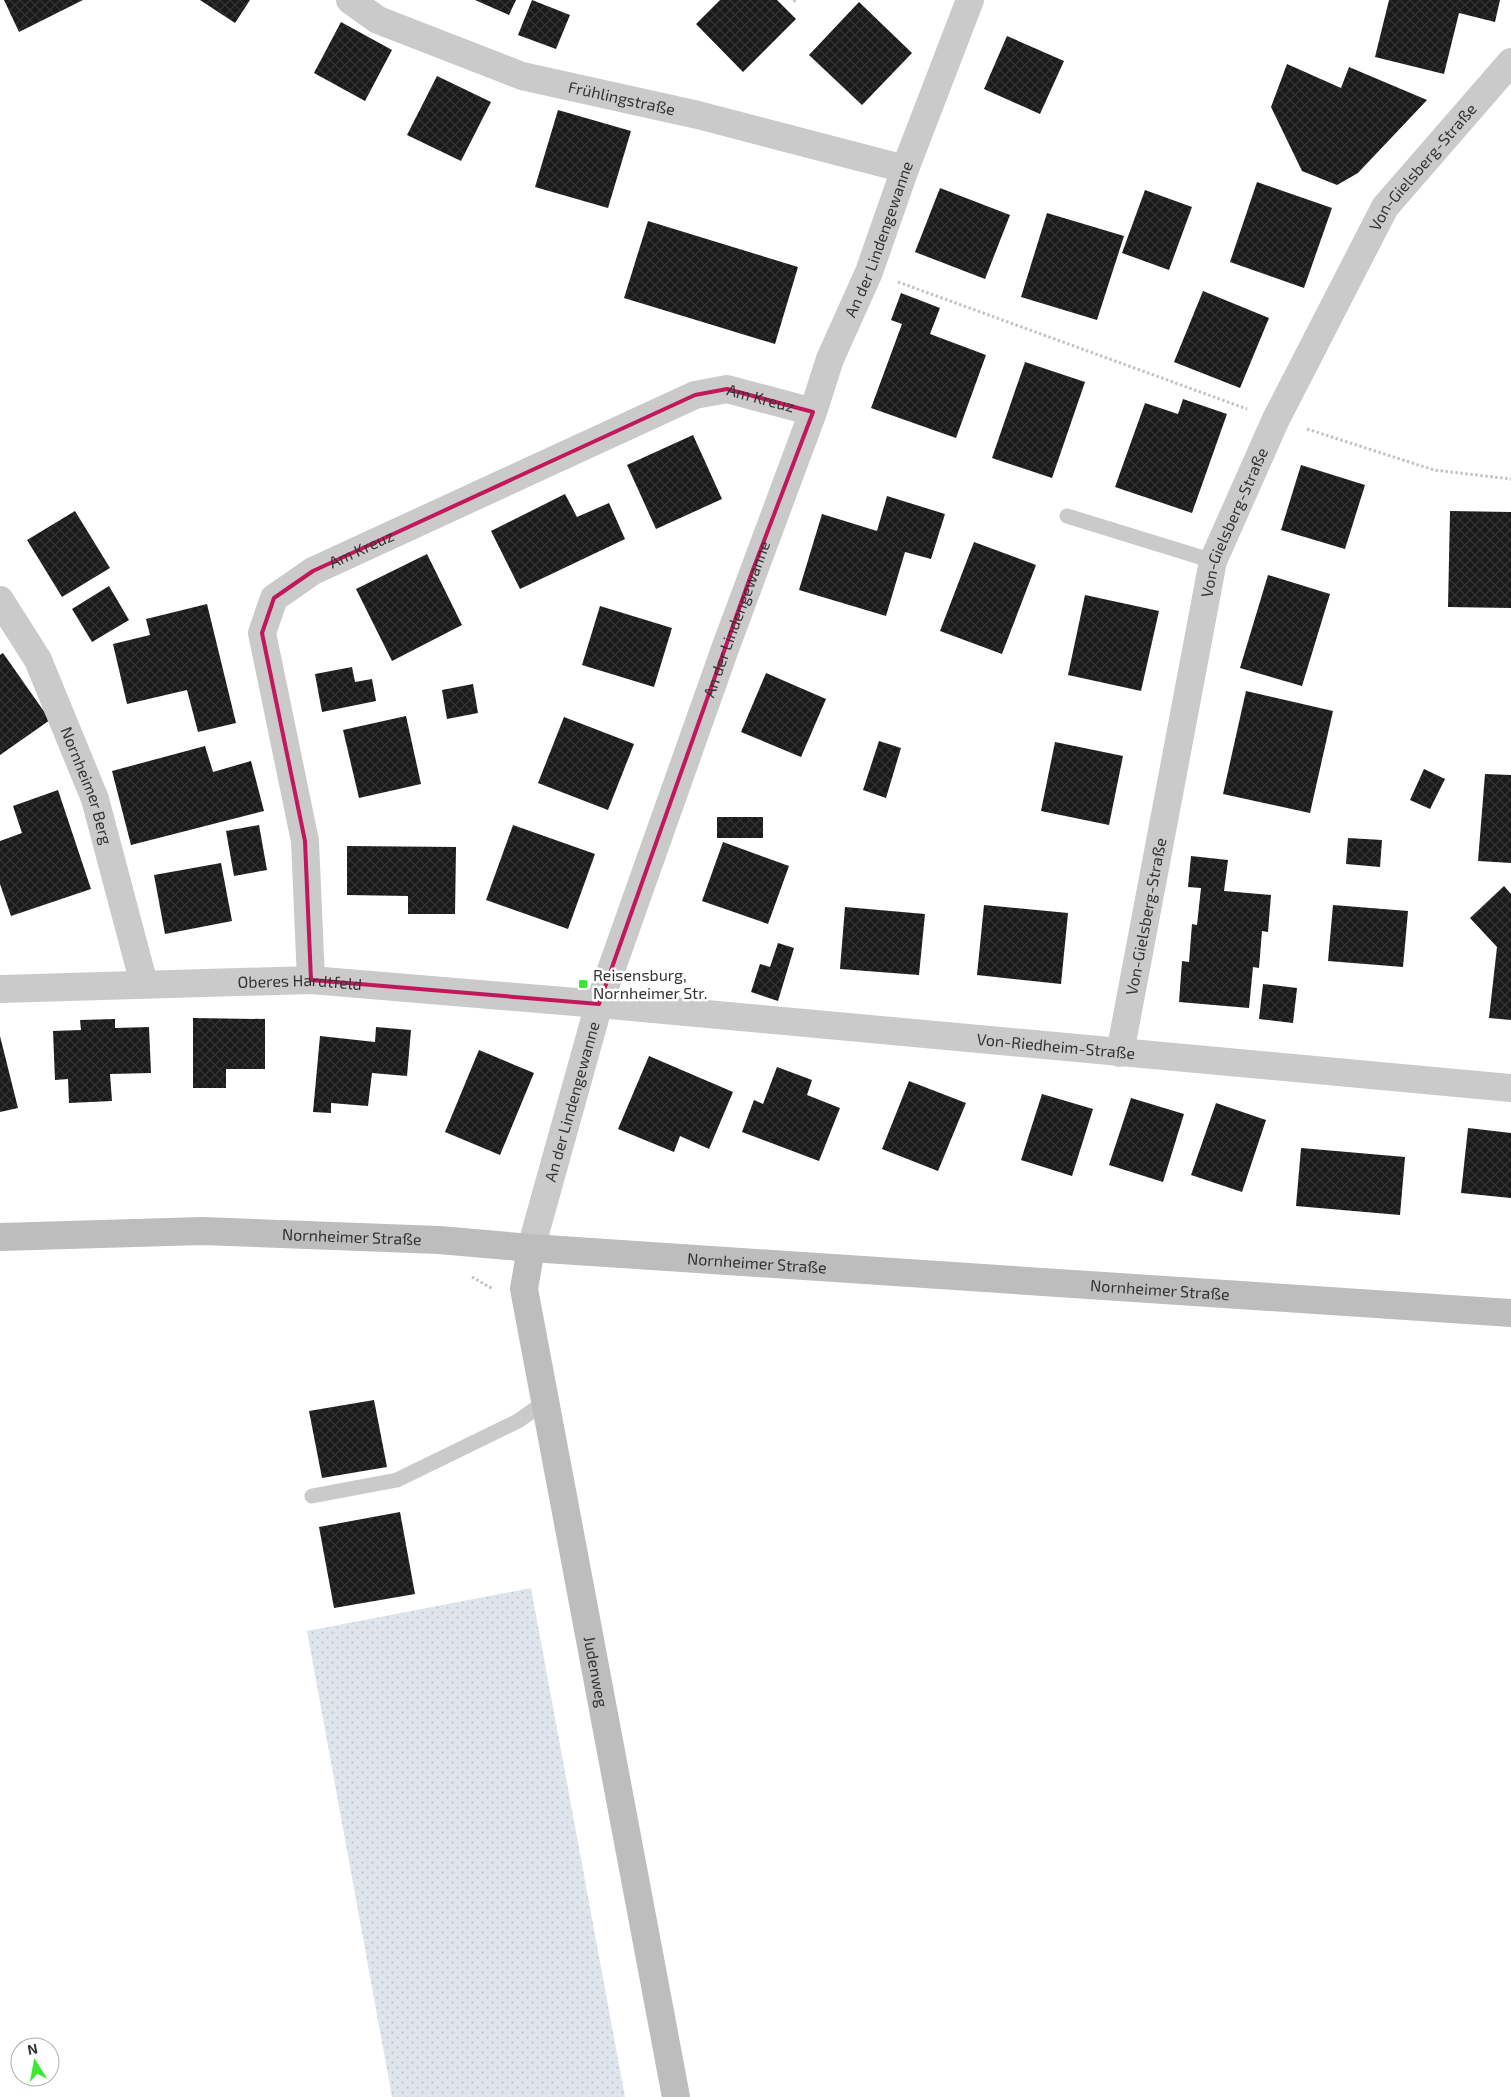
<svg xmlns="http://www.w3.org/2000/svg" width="1511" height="2097" font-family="'Exo 2',sans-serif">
  <defs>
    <pattern id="grass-dots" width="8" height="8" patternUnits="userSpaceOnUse" patternTransform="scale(1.25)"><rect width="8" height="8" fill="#dfe5ec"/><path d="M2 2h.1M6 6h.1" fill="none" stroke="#c0c5cb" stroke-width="1.8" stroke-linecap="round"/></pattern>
    <pattern id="building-cross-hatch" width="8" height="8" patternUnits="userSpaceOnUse" patternTransform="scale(1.25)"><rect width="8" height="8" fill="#1a1a1a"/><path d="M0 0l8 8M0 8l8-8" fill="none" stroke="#333"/></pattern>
  </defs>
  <rect width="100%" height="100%" fill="#fff"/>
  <polygon fill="url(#grass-dots)" points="531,1588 625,2097 392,2097 307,1631"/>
  <g fill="url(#building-cross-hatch)">
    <polygon points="4,0 83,0 19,32"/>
    <polygon points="200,0 250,0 235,23"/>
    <polygon points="475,0 516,0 509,15"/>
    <polygon points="532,0 570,15 556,49 518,35"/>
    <polygon points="720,0 777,0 796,19 743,72 696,24"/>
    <polygon points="1389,0 1500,0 1495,22 1459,13 1444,74 1375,57"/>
    <polygon points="859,2 912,53 862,105 809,55"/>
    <polygon points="341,22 392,50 365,101 314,73"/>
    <polygon points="1007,36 1064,61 1040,114 984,89"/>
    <polygon points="1287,64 1341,88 1349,67 1427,100 1358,173 1337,185 1302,171 1271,107"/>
    <polygon points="437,76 491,102 461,161 407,135"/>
    <polygon points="558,110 631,131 608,208 535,187"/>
    <polygon points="1257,182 1332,208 1304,288 1230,262"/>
    <polygon points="940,188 1010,215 985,279 915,252"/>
    <polygon points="1145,190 1192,207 1169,270 1122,253"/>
    <polygon points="1047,213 1124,236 1097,320 1021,297"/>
    <polygon points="648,221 798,267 775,344 624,298"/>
    <polygon points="1203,291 1269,318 1240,388 1174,362"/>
    <polygon points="901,293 940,308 930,334 986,355 956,438 871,408 902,324 891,320"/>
    <polygon points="1025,362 1085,382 1052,478 992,458"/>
    <polygon points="1183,399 1227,414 1192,513 1115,487 1145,403 1178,414"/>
    <polygon points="693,435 722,499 656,529 627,465"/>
    <polygon points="1301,465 1365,485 1345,549 1281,530"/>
    <polygon points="565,494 577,517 609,503 625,539 520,589 491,531"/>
    <polygon points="887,496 945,514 931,559 905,552 886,616 799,590 822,514 877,531"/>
    <polygon points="75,511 110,568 62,597 27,540"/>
    <polygon points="1450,511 1511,512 1511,608 1448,607"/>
    <polygon points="974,542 1036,565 1002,654 940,631"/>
    <polygon points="427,554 462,625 392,661 356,589"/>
    <polygon points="1268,575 1330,594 1302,686 1240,668"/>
    <polygon points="109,586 129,620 92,642 72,609"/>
    <polygon points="1085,595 1159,611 1141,691 1068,675"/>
    <polygon points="207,604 236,723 198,732 187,690 127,704 113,644 150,635 146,619"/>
    <polygon points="600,606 672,628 654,687 582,665"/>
    <polygon points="3,653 50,720 0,755 0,655"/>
    <polygon points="352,667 355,682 372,679 376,701 322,712 315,674"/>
    <polygon points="766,673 826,699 801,757 741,732"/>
    <polygon points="473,684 478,713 447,719 442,690"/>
    <polygon points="1246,691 1333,711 1310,813 1223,794"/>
    <polygon points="406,716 421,784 359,798 343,730"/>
    <polygon points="564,717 634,744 608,810 538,783"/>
    <polygon points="879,741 901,748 886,798 863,790"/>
    <polygon points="1055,742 1123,756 1109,825 1041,811"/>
    <polygon points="205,746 213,772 251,761 264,811 131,845 112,771"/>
    <polygon points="1424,769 1445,779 1430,809 1410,800"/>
    <polygon points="1485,774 1511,775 1511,863 1478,861"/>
    <polygon points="58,790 91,889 11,916 0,884 0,841 22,833 13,806"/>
    <rect x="717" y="817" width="46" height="21"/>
    <polygon points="259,825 267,870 234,876 226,831"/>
    <polygon points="513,825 595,854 568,929 486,900"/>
    <polygon points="1348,838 1382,840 1380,867 1346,864"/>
    <polygon points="723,842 789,866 768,924 702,901"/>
    <polygon points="347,846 456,847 455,914 408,914 408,896 347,895"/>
    <polygon points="1191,856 1228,860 1224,891 1271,895 1268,932 1262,931 1259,968 1253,967 1249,1008 1179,1002 1182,961 1189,962 1192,924 1197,925 1201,888 1188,887"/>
    <polygon points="221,863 232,921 165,934 154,875"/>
    <polygon points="1504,886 1511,894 1511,1020 1489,1018 1497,947 1470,918"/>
    <polygon points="984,905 1068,913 1061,984 977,975"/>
    <polygon points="1333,905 1408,911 1403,967 1328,961"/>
    <polygon points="845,907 925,914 919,975 840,969"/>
    <polygon points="778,943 794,948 778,1001 751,992 760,964 770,967"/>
    <polygon points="1263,984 1297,988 1293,1023 1259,1019"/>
    <polygon points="193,1018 265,1019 265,1069 226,1069 226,1088 193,1088"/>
    <polygon points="115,1019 115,1028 149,1027 151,1073 110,1074 112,1101 69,1103 68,1079 55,1080 53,1031 81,1030 80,1020"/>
    <polygon points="376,1027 411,1030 407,1076 372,1073 368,1106 331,1103 331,1113 313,1112 320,1036 375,1042"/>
    <polygon points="0,1036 18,1108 0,1112"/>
    <polygon points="479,1050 534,1073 500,1155 445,1132"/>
    <polygon points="649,1056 733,1092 709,1149 680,1136 674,1152 618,1129"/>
    <polygon points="777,1067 812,1080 807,1095 840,1108 819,1161 742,1132 754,1100 763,1104"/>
    <polygon points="909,1081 966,1103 938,1171 882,1149"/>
    <polygon points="1042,1094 1093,1109 1072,1176 1021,1160"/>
    <polygon points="1131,1098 1184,1114 1163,1182 1109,1165"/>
    <polygon points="1216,1103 1266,1120 1242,1192 1191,1175"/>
    <polygon points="1468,1128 1511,1133 1511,1198 1461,1193"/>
    <polygon points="1301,1148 1405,1157 1400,1215 1296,1206"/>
    <polygon points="374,1400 387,1467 322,1478 309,1411"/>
    <polygon points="400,1512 415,1594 334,1608 319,1527"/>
  </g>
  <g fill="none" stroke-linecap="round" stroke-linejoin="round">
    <g stroke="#c3c3c3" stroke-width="3" stroke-dasharray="2.5 2.5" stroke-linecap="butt">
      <polyline points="794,2 795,0"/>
      <polyline points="898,282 1247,409"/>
      <polyline points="1307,429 1434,470 1511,479"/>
      <polyline points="472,1277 493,1289"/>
    </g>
    <g stroke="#cacaca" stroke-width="15">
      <polyline points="1067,516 1213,561"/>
      <polyline points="312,1496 397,1480 518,1421 545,1402"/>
    </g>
    <g stroke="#cacaca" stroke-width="28">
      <path id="s1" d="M350,0L378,20L522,76L698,115L905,169"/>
      <path id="s2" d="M0,600L38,660L95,799L144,984"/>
      <path id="s3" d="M311,980L305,841L262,633L274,598L313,571L695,395L727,389L813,412"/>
      <path id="s4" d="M0,989L311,980L599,1004L1511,1088"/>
      <path id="s5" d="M1120,1053L1213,561L1276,419L1385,207L1511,62"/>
      <path id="s6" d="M531,1248L599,1004L726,646L813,412L830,359L869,272L905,169L970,0"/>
    </g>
    <g stroke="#bdbdbd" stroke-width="28">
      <path id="s7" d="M0,1237L202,1231L439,1240L531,1248L1511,1313"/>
      <path id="s8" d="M531,1248L524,1289L676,2097"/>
    </g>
  </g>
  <path fill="none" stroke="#c2185b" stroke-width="4" stroke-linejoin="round" d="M727,389L813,412L751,575L599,1004L311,980L305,841L262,633L274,598L313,571L695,395Z"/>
  <rect fill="#3ce836" stroke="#fff" stroke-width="2" x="578" y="979" width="10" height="10" rx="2.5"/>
  <g text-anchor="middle" stroke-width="5" stroke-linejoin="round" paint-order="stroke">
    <g font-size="16" fill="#333" stroke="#fff">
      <text dy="6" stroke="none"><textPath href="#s1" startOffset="291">Frühlingstraße</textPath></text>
      <text dy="6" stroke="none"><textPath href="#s5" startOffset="949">Von-Gielsberg-Straße</textPath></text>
      <text dy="6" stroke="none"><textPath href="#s6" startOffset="1068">An der Lindengewanne</textPath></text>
      <text dy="6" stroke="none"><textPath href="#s3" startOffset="924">Am Kreuz</textPath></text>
      <text dy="6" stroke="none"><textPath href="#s5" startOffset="544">Von-Gielsberg-Straße</textPath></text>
      <text dy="6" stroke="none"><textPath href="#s3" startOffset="489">Am Kreuz</textPath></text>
      <text dy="6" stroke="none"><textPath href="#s6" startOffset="662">An der Lindengewanne</textPath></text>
      <text dy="6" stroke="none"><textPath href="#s2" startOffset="206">Nornheimer Berg</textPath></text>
      <text dy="6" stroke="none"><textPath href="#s5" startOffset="139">Von-Gielsberg-Straße</textPath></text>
      <text dy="6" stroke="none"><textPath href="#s4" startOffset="300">Oberes Hardtfeld</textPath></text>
      <text dy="6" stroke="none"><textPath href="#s4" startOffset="1059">Von-Riedheim-Straße</textPath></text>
      <text dy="6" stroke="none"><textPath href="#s6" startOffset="152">An der Lindengewanne</textPath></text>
      <text dy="6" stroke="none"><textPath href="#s7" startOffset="352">Nornheimer Straße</textPath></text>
      <text dy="6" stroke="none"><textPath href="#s7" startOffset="758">Nornheimer Straße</textPath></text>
      <text dy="6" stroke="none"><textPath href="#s7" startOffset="1162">Nornheimer Straße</textPath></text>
      <text dy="6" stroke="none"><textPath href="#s8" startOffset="431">Judenweg</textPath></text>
    </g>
    <g font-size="16" fill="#333" stroke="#fff" text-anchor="start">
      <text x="593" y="981">Reisensburg,<tspan x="593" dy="18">Nornheimer Str.</tspan></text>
    </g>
  </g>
  <g transform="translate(35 2062) rotate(349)"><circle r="24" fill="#ffffff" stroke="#adadad"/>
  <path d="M0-4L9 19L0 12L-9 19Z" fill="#3ce836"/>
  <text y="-8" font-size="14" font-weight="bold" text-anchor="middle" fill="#333333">N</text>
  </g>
</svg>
